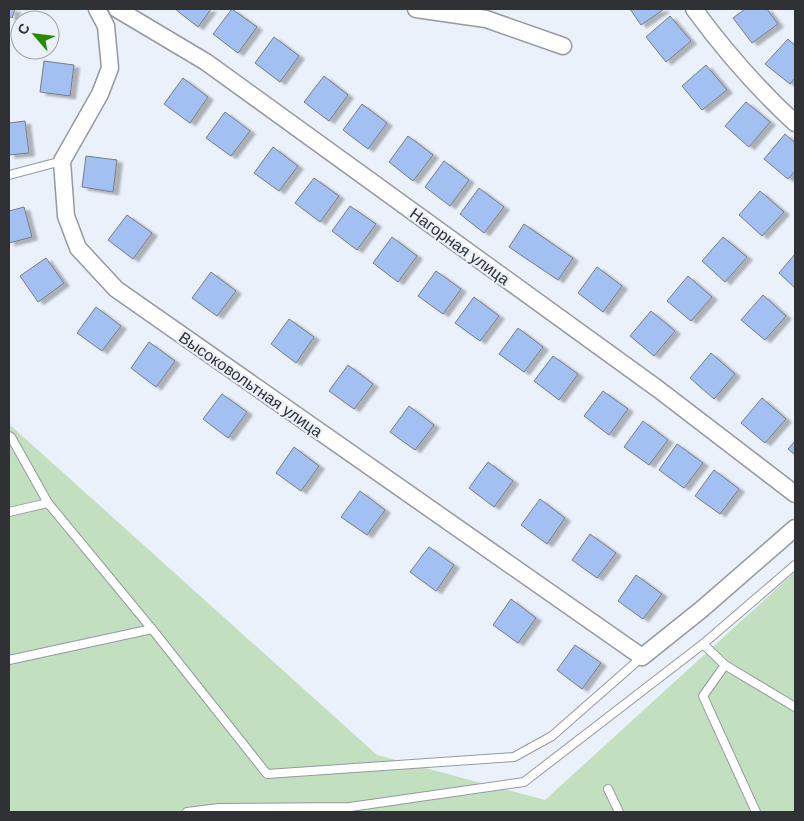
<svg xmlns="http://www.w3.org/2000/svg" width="804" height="821" font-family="Arial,sans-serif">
  <defs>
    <filter id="shadow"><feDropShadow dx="5.5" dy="3" stdDeviation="1" flood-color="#0004"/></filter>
  </defs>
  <rect width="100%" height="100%" fill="#ebf1fb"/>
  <polygon fill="#c2dfbf" points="9,424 377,755 545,800 795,572 795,812 9,812"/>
  <g fill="#a3c0f3" stroke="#777c85" filter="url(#shadow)">
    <polygon points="9,9 15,9 12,18 9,16"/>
    <polygon points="175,9 211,9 198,27"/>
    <polygon points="232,9 257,27 238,53 213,34"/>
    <polygon points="630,9 664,9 641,25"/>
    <polygon points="745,9 767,9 778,24 752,43 733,18"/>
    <polygon points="670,16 691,41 666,62 646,37"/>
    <polygon points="274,37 299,56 280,82 255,63"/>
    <polygon points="788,39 795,46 795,78 790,84 765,64"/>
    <polygon points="44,61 74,65 70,96 40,92"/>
    <polygon points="706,65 727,90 702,110 682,86"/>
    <polygon points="324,76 348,95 329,121 304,102"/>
    <polygon points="183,78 208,97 190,123 164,104"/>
    <polygon points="746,102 770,122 749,147 725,126"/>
    <polygon points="362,104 387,123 368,149 343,130"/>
    <polygon points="225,112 250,131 231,156 206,138"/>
    <polygon points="25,121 29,153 9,155 9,123"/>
    <polygon points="785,134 795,143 795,171 788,179 764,159"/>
    <polygon points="408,136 433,155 413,181 389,162"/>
    <polygon points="273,147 298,166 279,191 254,173"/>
    <polygon points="86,156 117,160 113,192 82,187"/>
    <polygon points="444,161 469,180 450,206 425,187"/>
    <polygon points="314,178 339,196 320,222 295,203"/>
    <polygon points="479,188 504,207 484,233 460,214"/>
    <polygon points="760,191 784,212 762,236 739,215"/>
    <polygon points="350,206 376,224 357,250 332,231"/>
    <polygon points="24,207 32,237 9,243 9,211"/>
    <polygon points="127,215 152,233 133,259 108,240"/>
    <polygon points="524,224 573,258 558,280 509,247"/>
    <polygon points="392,237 417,256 398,282 373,263"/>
    <polygon points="723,237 747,257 725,282 702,261"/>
    <polygon points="795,254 795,288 779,273"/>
    <polygon points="46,258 64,283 38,302 20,276"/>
    <polygon points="597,267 622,286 603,312 578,293"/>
    <polygon points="436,271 461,289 443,314 418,296"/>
    <polygon points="211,272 236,291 217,316 192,298"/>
    <polygon points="688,276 712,297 691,321 667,301"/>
    <polygon points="763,295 786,316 765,340 741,320"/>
    <polygon points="474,297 499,316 480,341 455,323"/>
    <polygon points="96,307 121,326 102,351 77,333"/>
    <polygon points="651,311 675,331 654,356 630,336"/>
    <polygon points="289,319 314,337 296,363 271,344"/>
    <polygon points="518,328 543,347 524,372 499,354"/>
    <polygon points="149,342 175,361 156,387 131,368"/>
    <polygon points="711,353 735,374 714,399 690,378"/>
    <polygon points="553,356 578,374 559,400 534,381"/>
    <polygon points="348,365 373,384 354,409 329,391"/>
    <polygon points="603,391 628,409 609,435 584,416"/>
    <polygon points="222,394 247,412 228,438 203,419"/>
    <polygon points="762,398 786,419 765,443 741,423"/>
    <polygon points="409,406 434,425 415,450 390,432"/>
    <polygon points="643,421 668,440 649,465 624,447"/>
    <polygon points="795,441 795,455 788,449"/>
    <polygon points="677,444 703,463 684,488 659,470"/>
    <polygon points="294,447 319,466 301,491 276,473"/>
    <polygon points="488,462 513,481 494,507 469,488"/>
    <polygon points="714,470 739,489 720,514 695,496"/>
    <polygon points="360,491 385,510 367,535 341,517"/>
    <polygon points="540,499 565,518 547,544 521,525"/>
    <polygon points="590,534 616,553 597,578 572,560"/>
    <polygon points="429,547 454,565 436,591 410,572"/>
    <polygon points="636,575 662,594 643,619 618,601"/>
    <polygon points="511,599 536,618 518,643 493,625"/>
    <polygon points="575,645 601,663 582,689 557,670"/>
  </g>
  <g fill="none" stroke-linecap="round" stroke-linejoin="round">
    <defs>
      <g id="lane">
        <polyline points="9,175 62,161"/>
        <polyline points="9,436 11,437 48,503 152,629 267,774 514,757 552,736 642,657"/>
        <polyline points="9,512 48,503"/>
        <polyline points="703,644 725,665 795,707"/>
        <polyline points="9,660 152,629"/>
        <polyline points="725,665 703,696 756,812"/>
        <polyline points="608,789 619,812"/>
        <polyline points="187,812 219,808 350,807 524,782 703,644 795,565"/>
      </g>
      <g id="street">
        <polyline points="97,9 106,26 110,68 100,94 62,161 66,216 78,248 116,289 642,657 702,609 795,528"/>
        <polyline points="117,9 206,62 658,389 795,494"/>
        <polyline points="416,9 486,19 563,46"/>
        <path d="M694,9C724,50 758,89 795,123"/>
      </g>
    </defs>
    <use href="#lane" stroke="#9499a2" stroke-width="10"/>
    <use href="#street" stroke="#9499a2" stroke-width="19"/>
    <use href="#lane" stroke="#fff" stroke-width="8"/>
    <use href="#street" stroke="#fff" stroke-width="16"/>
  </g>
  <g text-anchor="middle" stroke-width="4.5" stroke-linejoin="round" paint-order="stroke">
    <g font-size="16" fill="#2f3134" stroke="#ebf1fb">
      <text transform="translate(460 246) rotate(36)" y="6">Нагорная улица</text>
      <text transform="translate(251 384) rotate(35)" y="6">Высоковольтная улица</text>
    </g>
  </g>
  <rect width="804" height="821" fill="none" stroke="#2f3134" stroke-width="20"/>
  <g transform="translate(35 35) rotate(298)"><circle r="24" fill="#ebf1fb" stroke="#a0a4ab"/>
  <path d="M0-4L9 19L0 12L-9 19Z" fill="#288b00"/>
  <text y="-8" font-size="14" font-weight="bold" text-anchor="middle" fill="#2f3134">С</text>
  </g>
</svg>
